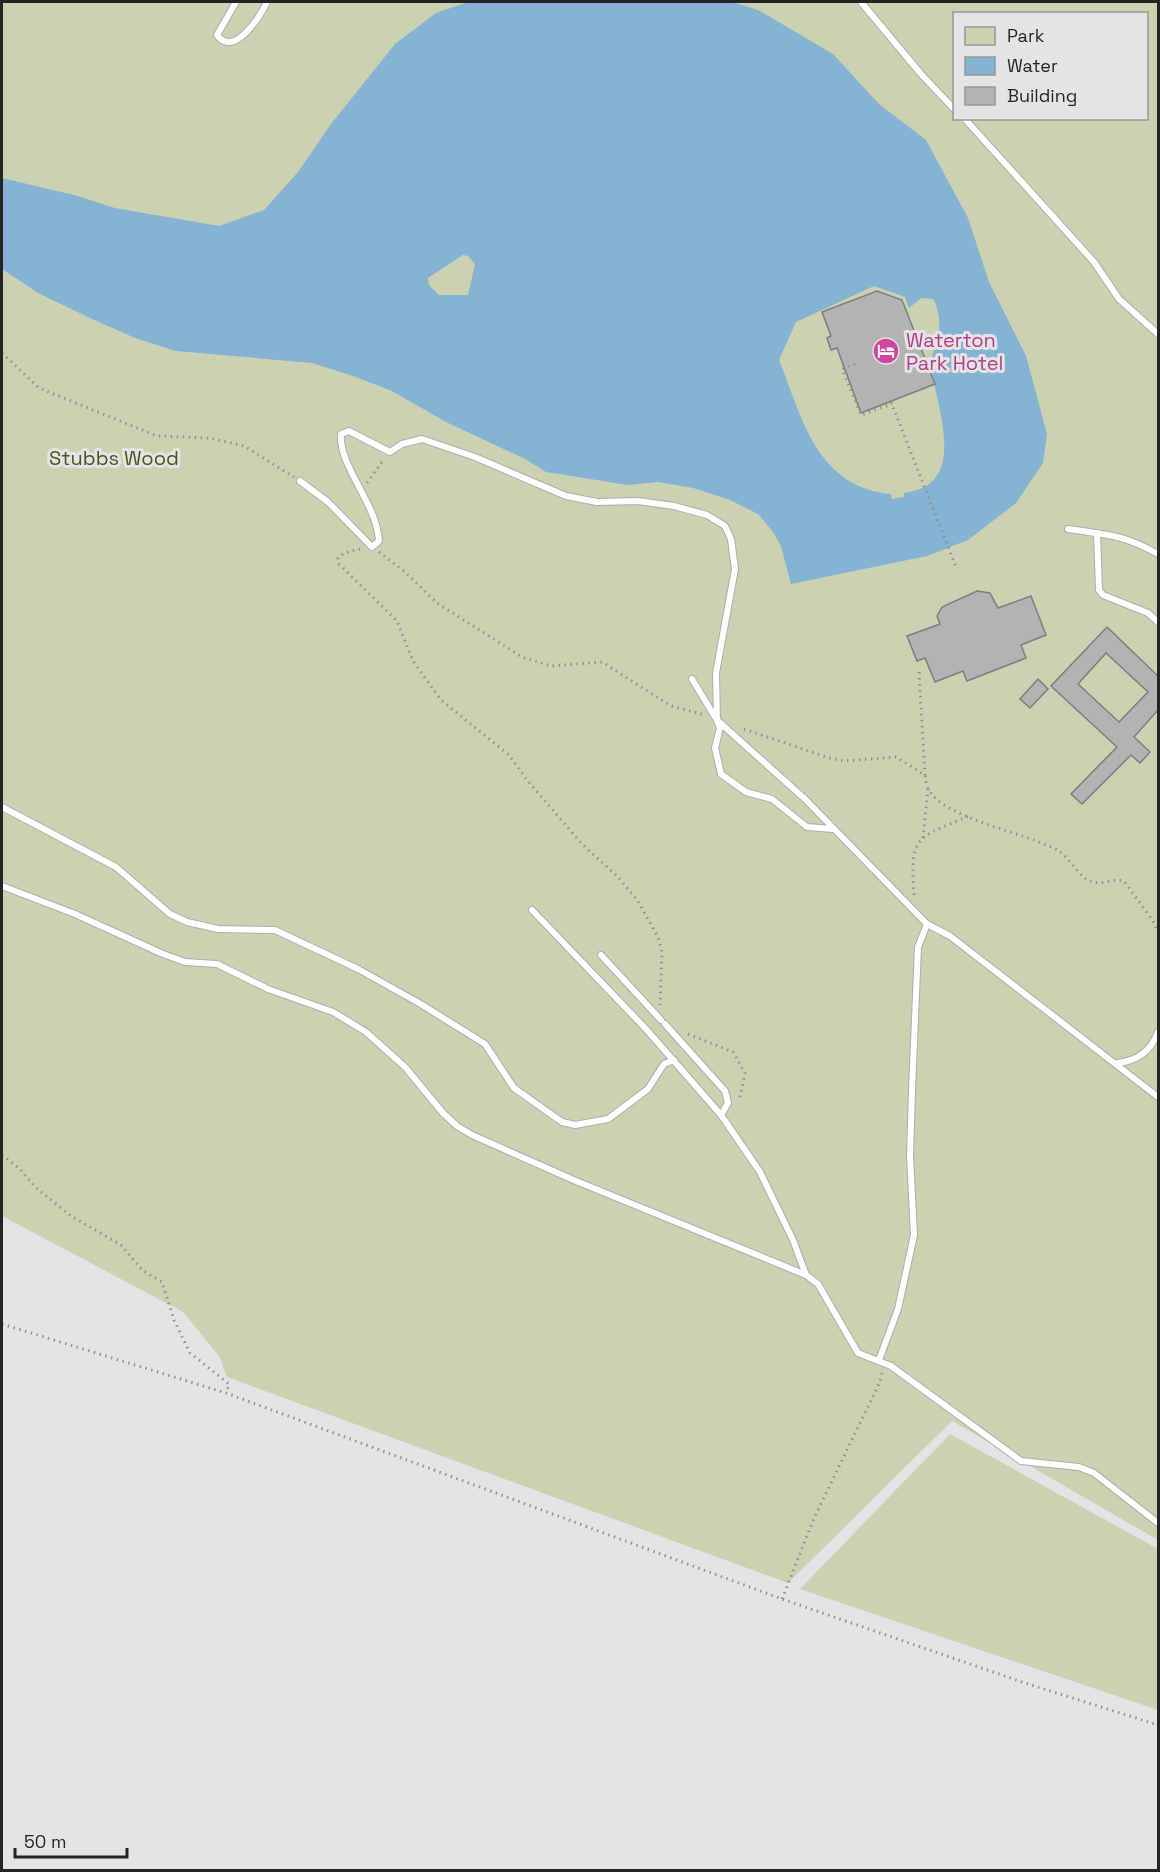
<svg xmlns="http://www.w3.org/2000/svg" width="1160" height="1872" font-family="'Space Grotesk',sans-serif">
  <rect width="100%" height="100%" fill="#e4e4e6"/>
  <g fill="#ccd2b1" fill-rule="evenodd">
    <path d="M2,2H1158V1540L952,1421L788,1583L227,1377L219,1356L183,1312L2,1216ZM954,14H1146V118H954Z"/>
    <polygon points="950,1434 1158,1549 1158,1710 800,1589"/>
  </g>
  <path fill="#84b3d4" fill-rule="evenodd" d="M468,2H732L758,10L833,54L879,104L926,140L968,218L989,282L1026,356L1047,434L1043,463L1016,503L968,540L927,556L791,584L781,546L773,532L758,514L730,500L693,488L658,482L628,485L546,472L525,459L446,422L392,391L353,376L312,363L176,351L135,338L92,319L38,293L2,269V178L78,196L115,208L219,226L264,210L298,172L331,124L395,44L436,13ZM463,255L468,256L475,264L468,295H439L429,285L428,278ZM874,286L905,297L909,308L921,298L933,299C939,307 940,325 939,335C939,344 931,352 931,361C933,402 973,485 904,493V497L892,499L891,494C816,487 802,417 779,360L796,322Z"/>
  <g fill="#b3b3b4" stroke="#7d7d7e" stroke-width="1.5" fill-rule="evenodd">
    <polygon points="877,291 902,300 935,384 861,413 837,348 831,350 827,338 831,336 822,312"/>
    <polygon points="977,591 990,593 998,608 1031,596 1046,635 1021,645 1026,658 967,681 963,671 935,682 925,658 917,661 907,636 940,624 937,616 942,607"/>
    <path d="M1107,627L1158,676V710L1134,737L1150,752L1140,763L1131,755L1082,804L1071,794L1117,747L1051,686ZM1106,653L1148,692L1119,722L1078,684Z"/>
    <polygon points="1038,679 1048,689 1030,708 1020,699"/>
  </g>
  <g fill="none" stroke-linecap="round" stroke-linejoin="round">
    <defs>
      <g id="lane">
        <path d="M236,2L217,35C234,59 261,15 267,2"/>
        <polyline points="861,2 921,74 954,109"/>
        <polyline points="964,118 1094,262 1119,299 1158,334"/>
        <path d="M300,481L328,502L372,547L379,541C377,504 338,465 341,434L349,431L390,452L402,444L422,439L475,457L566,496L597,502L638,501L674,506L707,515L725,526L731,539L735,569L716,673L717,720"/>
        <path d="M1068,529C1108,535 1122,534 1158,554"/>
        <polyline points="1097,533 1099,590 1103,595 1148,613 1158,622"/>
        <polyline points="692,679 715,717"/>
        <polyline points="2,807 116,867 170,914 187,922 218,929 275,930 358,969 419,1003 485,1044 514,1088 562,1122 575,1125 608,1119 648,1089 664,1064 674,1060"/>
        <polyline points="833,829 807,827 772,799 746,792 721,774 715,748 720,728 717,720 805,799 927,924 950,936 1158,1097"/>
        <polyline points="2,886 75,914 163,954 185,962 217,964 268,989 333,1012 366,1032 405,1067 443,1113 457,1126 472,1135 576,1181 806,1275 818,1284 858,1353 891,1366 1021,1461 1079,1467 1094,1473 1158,1523"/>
        <polyline points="532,910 646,1029 721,1115 760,1172 793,1240 806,1275"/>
        <polyline points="601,955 661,1020"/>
        <polyline points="665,1024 725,1091 728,1103 721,1115"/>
        <path d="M1117,1063C1137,1061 1151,1051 1158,1032"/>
        <polyline points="879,1360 898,1309 914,1235 910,1156 912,1090 918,947 927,924"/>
      </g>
    </defs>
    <use href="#lane" stroke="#acadae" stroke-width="8"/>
    <g stroke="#919192" stroke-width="3" stroke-dasharray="1.5 4.5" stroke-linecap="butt">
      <polyline points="2,353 39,388 157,436 209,438 244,446 294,477"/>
      <polyline points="855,364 842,369 861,415 892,404"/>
      <polyline points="891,402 956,567"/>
      <polyline points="367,483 384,459"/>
      <polyline points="360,549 344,553 338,558 339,564 397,621 413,661 441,700 509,755 527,780 582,844 618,877 638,901 658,937 662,952 660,1005"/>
      <polyline points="379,552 405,572 437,603 522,657 551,666 602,662 671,706 702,714"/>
      <polyline points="919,672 925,775"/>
      <path d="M744,729L829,758L845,761L896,757L925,775C926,779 926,785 928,788C940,818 1031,834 1059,851C1071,859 1079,879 1093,882C1103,885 1114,878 1124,881L1153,921L1158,932"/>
      <polyline points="923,838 928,789"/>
      <path d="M914,895C910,835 915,839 969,816"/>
      <polyline points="688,1034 733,1052 745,1073 740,1097"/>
      <polyline points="2,1155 20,1169 36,1188 71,1216 121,1245 142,1270 162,1282 174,1320 190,1353 229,1384 226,1393"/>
      <polyline points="2,1324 226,1393 782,1599 1025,1683 1158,1725"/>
      <polyline points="782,1599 814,1518 880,1382 882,1373"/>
    </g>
    <use href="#lane" stroke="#fff" stroke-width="6"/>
  </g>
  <defs>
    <symbol id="hotel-disc" viewBox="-11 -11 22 22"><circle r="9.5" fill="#d1479c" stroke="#e4e4e6"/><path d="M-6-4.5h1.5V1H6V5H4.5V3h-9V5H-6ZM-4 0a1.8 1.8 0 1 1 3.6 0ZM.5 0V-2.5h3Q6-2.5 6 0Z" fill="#fff"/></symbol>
  </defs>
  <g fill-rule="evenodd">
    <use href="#hotel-disc" x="871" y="336" width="30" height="30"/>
  </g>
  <g text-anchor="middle" stroke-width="6" stroke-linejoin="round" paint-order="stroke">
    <g font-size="20" fill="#b23c85" stroke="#e4e4e6" text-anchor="start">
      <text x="906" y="347">Waterton<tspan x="906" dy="23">Park Hotel</tspan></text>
    </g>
    <g font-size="20" fill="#4c5219" stroke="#e4e4e6">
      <text x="114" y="465">Stubbs Wood</text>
    </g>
  </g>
  <rect width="1160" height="1872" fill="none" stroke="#242425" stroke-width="6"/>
  <rect x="953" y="12" width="195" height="108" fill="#e4e4e6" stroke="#979799" stroke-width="1.5"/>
  <rect x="965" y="27" width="30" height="18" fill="#ccd2b1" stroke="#979799" stroke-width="1.5"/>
  <text x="1007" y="42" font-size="18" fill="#242425">Park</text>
  <rect x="965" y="57" width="30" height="18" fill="#84b3d4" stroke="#979799" stroke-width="1.5"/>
  <text x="1007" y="72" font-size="18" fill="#242425">Water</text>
  <rect x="965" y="87" width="30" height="18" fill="#b3b3b4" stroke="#979799" stroke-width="1.5"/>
  <text x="1007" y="102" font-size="18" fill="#242425">Building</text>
  <path d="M15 1848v9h112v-9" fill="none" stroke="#242425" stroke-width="3"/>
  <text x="24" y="1848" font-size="18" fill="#242425" stroke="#e4e4e6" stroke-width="4.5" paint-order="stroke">50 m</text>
</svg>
